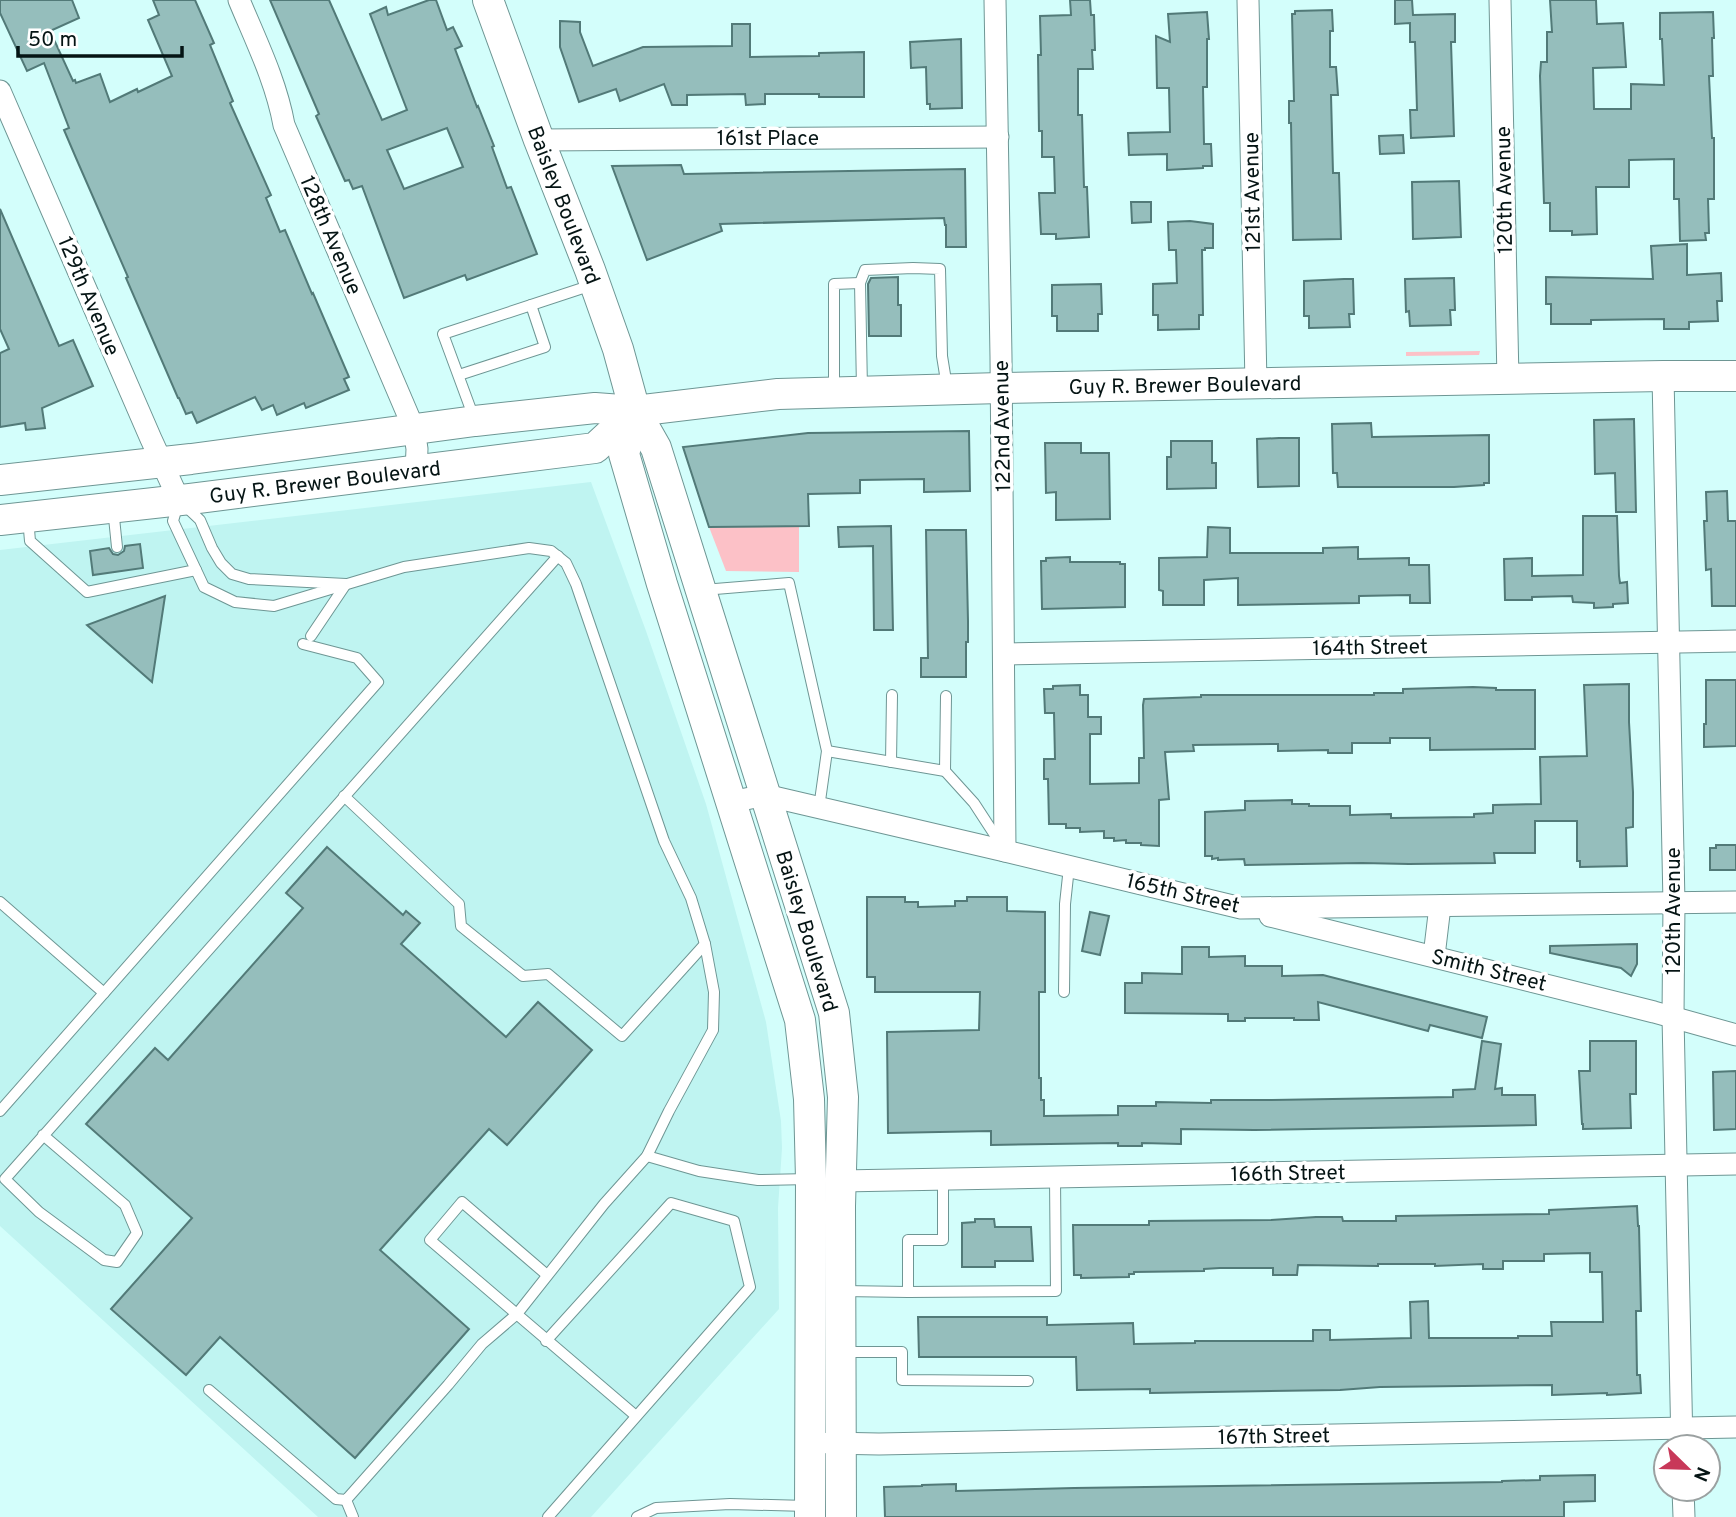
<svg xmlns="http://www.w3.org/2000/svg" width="1736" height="1517" font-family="Overpass,sans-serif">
  <rect width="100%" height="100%" fill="#d3fefb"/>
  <polygon fill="#bff4f1" points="591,482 646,631 706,804 766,1022 781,1121 782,1148 778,1208 779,1309 591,1517 318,1517 0,1226 0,550"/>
  <g fill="#fcc1c7">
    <polygon points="1480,351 1479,355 1406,356 1406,352"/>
    <polygon points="799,526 799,572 726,571 709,527"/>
  </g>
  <g fill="#95bebc" stroke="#527a78" stroke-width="2" fill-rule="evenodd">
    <polygon points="0,0 72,0 79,18 50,31 73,81 75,80 76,83 100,74 110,102 137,89 138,92 172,76 148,20 159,15 153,0 195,0 214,43 210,45 233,101 230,103 271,195 266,198 280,232 285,230 312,294 313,293 349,377 344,379 349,390 306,408 304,403 277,415 273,405 262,410 255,397 197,423 192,412 186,414 179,398 178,398 126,278 128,277 76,158 64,130 69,128 44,63 27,71 0,13"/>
    <path d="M270,0H329L382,120L407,110L370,14L386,7L388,15L429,0H436L447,30L453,27L462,46L455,49L477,107L478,106L494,146L492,147L507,188L511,187L537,254L467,280L465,275L404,298L362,186L353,189L349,180L345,181L316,116L319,114ZM447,128L463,167L404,189L387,150Z"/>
    <polygon points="1070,0 1090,0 1091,15 1094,15 1095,50 1092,50 1093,69 1078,69 1078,115 1082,115 1084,187 1087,187 1089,237 1056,239 1056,234 1041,234 1039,193 1055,193 1054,157 1042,157 1042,131 1039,131 1038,55 1041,55 1040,16 1071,15"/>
    <polygon points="1395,0 1412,0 1413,15 1455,14 1455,42 1451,42 1454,136 1411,138 1410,110 1417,110 1415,42 1410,42 1410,23 1395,24"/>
    <polygon points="1550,0 1596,0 1597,24 1623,23 1626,67 1593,68 1594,109 1631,109 1631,84 1664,85 1662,39 1660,39 1660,13 1713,12 1714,38 1712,38 1713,76 1709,76 1712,138 1714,138 1714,199 1708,199 1709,233 1705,233 1706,240 1680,241 1679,199 1674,199 1674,159 1629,160 1629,187 1596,187 1597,234 1572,235 1572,231 1550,231 1550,203 1544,203 1540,76 1541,62 1547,62 1547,32 1552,32"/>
    <polygon points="1332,10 1333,31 1330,31 1330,67 1336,67 1338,95 1331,95 1333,173 1339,173 1341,239 1293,240 1291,123 1289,123 1289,101 1294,101 1292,14 1295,14 1295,11"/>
    <polygon points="1207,12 1209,39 1207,39 1207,87 1203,87 1204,144 1211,144 1212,166 1203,166 1203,168 1167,170 1167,154 1129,155 1128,133 1170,132 1169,88 1157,88 1156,36 1170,42 1168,14"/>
    <polygon points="560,21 580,22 580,32 593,66 643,47 732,46 732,24 750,24 750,57 819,56 819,53 864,52 864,97 819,97 819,94 765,94 765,104 746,105 745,94 687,95 687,105 672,105 664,84 620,101 616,89 579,102 560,47"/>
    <polygon points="961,39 962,108 930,109 930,104 927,104 926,67 911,68 910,42"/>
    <polygon points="1403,135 1404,153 1380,154 1379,136"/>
    <polygon points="681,165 684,174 965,169 966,247 946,247 946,225 945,225 944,218 720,224 722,231 647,260 612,166"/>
    <polygon points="1459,181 1461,237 1413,239 1412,182"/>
    <polygon points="1131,202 1151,202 1151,222 1132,223"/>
    <polygon points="0,209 59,346 73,340 93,386 42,408 45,428 26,430 25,423 0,427 0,353 9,349 0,329"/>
    <polygon points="1190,221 1213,224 1213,248 1205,248 1205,250 1202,250 1203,315 1199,315 1199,329 1158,330 1158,315 1153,315 1153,284 1177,283 1176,250 1169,250 1168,222"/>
    <polygon points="1687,244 1687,275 1721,273 1722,301 1717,301 1718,321 1689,322 1689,329 1664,329 1664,319 1591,320 1591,324 1551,324 1551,304 1546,304 1546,277 1653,279 1651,246"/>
    <polygon points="898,277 898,305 901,305 901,336 869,336 868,284 871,278"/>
    <polygon points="1454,278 1455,310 1450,310 1451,325 1410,326 1409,311 1406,312 1405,279"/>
    <polygon points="1344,279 1353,279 1354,314 1349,314 1350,327 1309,328 1309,316 1304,316 1304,281"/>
    <polygon points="1101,284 1102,314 1098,314 1098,331 1057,331 1057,316 1052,316 1052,285"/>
    <polygon points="1634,419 1636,512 1616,512 1615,473 1595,474 1594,420"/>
    <polygon points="1371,423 1372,437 1489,435 1489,483 1484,483 1484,485 1454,487 1338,487 1337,473 1333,473 1332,424"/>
    <polygon points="969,431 970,491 924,492 924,479 860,480 860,493 808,494 809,526 709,527 683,447 808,433"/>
    <polygon points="1279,438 1299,438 1299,486 1258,487 1257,439"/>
    <polygon points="1171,441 1212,441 1212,463 1216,463 1216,488 1167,489 1167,457 1171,457"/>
    <polygon points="1045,443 1081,443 1081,453 1109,453 1110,519 1056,520 1056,492 1046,493"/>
    <polygon points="1727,491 1728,521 1736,521 1736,606 1712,606 1711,569 1706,570 1704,521 1707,521 1706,492"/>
    <polygon points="1583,516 1617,516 1619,576 1620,583 1627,582 1628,603 1613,604 1613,607 1594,608 1594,603 1573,602 1572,596 1532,597 1532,600 1505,600 1504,559 1532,558 1532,576 1583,575"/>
    <polygon points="891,526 893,630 874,630 873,546 839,547 838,527"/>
    <polygon points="1208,527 1230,528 1230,553 1323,553 1323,548 1358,547 1358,559 1409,558 1409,565 1429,565 1430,603 1410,603 1410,595 1359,596 1359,603 1238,605 1238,578 1204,580 1204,605 1163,605 1163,591 1159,590 1159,558 1207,557"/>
    <polygon points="926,530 966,530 968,621 968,642 966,642 966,677 921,677 921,658 928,658"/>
    <polygon points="140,544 143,568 93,575 90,551 109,548 113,554 118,555 124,551 125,546"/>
    <polygon points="1070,557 1070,562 1120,562 1120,564 1125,564 1125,607 1042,609 1041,561 1046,561 1046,558"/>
    <polygon points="165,596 152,682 87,625"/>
    <polygon points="1706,680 1736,680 1736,746 1704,747 1704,724 1706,724"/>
    <polygon points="1629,684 1629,722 1633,792 1633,827 1626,828 1627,866 1580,867 1580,861 1577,861 1577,821 1535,821 1535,853 1494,853 1495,863 1409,864 1362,863 1245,865 1244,859 1218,860 1218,858 1212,859 1212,856 1205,856 1205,812 1245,810 1245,801 1292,800 1292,804 1309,804 1309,806 1350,806 1350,815 1391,814 1391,818 1474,817 1474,814 1493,813 1493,805 1541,804 1540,757 1587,756 1584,685"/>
    <polygon points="1080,685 1080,695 1088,695 1088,717 1101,717 1101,734 1090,734 1090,784 1139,783 1139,758 1144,758 1143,705 1144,699 1201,697 1201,695 1374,695 1374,693 1403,693 1403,689 1473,687 1496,688 1496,690 1535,690 1535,749 1430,750 1430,738 1390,738 1390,743 1352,743 1352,753 1328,753 1328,750 1278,751 1278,744 1193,745 1194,751 1165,752 1169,799 1159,800 1159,846 1141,845 1141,843 1126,843 1126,840 1114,841 1114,838 1104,838 1104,831 1080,832 1080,828 1066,828 1066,824 1049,824 1048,779 1044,779 1044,759 1055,759 1054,713 1045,713 1044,689 1053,689 1053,686"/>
    <polygon points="1716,845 1736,845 1736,870 1710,870 1710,848 1716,848"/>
    <polygon points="327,847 403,915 406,911 420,923 401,944 506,1037 538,1002 592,1050 507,1145 489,1129 380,1250 469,1329 355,1458 220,1337 186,1375 111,1309 192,1218 86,1124 155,1048 168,1060 303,908 286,893"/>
    <polygon points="867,897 905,897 905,902 918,902 918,907 955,906 955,901 967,901 967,897 1007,897 1007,911 1045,912 1045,992 1039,992 1039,1078 1041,1078 1041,1100 1044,1100 1044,1116 1118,1115 1118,1106 1156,1106 1156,1102 1211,1103 1211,1100 1272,1100 1453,1097 1453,1090 1475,1089 1482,1041 1501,1044 1495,1089 1502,1088 1502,1095 1535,1095 1536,1125 1254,1130 1181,1129 1181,1144 1142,1143 1142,1146 1118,1146 1118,1143 991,1145 991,1131 888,1133 887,1032 979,1030 980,992 875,992 875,977 867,977"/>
    <polygon points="1090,912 1109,916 1100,955 1082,951"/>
    <polygon points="1637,944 1637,964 1631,976 1621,968 1550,953 1550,946"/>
    <polygon points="1182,947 1209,947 1209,957 1245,956 1245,966 1282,966 1282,976 1323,975 1487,1017 1482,1038 1430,1025 1428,1031 1318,1002 1319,1020 1294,1020 1294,1018 1245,1018 1245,1021 1228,1021 1228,1014 1125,1013 1125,983 1142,983 1142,973 1182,974"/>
    <polygon points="1590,1041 1636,1041 1636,1094 1630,1094 1631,1128 1583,1129 1583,1124 1582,1124 1579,1071 1590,1071"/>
    <polygon points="1736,1071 1736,1129 1714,1130 1713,1072"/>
    <polygon points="1637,1206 1638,1226 1639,1226 1641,1311 1636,1311 1637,1375 1640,1375 1641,1393 1607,1395 1607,1393 1552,1395 1552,1385 1380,1387 1340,1390 1150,1393 1150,1389 1077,1390 1076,1357 919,1357 918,1317 1047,1317 1047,1325 1133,1323 1134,1344 1195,1343 1195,1341 1313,1341 1313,1330 1330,1330 1330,1340 1411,1338 1410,1302 1428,1301 1429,1338 1518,1338 1518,1336 1552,1336 1551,1322 1603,1322 1602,1272 1590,1272 1590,1253 1544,1254 1544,1261 1503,1261 1503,1269 1483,1269 1483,1264 1435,1266 1435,1264 1378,1264 1378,1266 1298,1265 1297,1275 1273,1275 1273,1268 1220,1268 1204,1269 1204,1271 1134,1272 1134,1274 1129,1274 1129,1277 1081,1278 1081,1275 1074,1275 1073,1225 1149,1225 1149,1221 1271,1220 1316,1217 1342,1217 1343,1221 1396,1221 1396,1216 1549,1214 1549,1210"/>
    <polygon points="975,1219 994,1219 995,1227 1031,1227 1033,1261 995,1261 995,1267 962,1267 962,1223 975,1222"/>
    <polygon points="1595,1475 1595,1501 1564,1502 1564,1517 885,1517 884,1487 922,1486 922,1485 956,1484 956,1491 1074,1488 1502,1482 1502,1481 1540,1480 1540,1476"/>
  </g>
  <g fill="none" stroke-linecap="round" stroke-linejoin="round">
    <defs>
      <g id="service">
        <polyline points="459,375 545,347 531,305"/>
        <polyline points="862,389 860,283 865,270 913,268 940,269 942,356 947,387"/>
        <polyline points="834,390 834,284 860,283"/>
        <polyline points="474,418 443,334 592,285"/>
        <polyline points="113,508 117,547"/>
        <polyline points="28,518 30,541 87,592 196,570"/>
        <polyline points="703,590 789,583 827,751 819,808"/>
        <polyline points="311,636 346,584"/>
        <polyline points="827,751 945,771 946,696"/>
        <polyline points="891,762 892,695"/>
        <polyline points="945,771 974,803 1002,846"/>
        <polyline points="344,796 459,904 461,926 523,976 548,974 622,1036 705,944"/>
        <polyline points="0,902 104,993"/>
        <polyline points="1064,992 1065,904 1069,867"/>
        <polyline points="0,1111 378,682 357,658 303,644"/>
        <polyline points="43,1135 125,1205 137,1233 117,1262 104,1260 39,1212 5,1179 558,556"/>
        <polyline points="647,1156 699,1171 758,1180 810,1179"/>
        <polyline points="547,1275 462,1202 430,1240 636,1416"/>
        <polyline points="843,1291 908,1292 908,1240 943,1240 943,1180"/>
        <polyline points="908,1292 1056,1291 1055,1178"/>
        <polyline points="546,1341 671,1203 734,1221 750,1287 548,1517"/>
        <polyline points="844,1352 902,1352 902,1380 1028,1381"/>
        <polyline points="209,1390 336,1499 346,1500 448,1385 482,1344 517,1314 604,1204 647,1156 669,1111 713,1030 714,992 705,944 691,898 664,841 576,584 566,563 551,551 529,548 404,567 274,606 235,602 204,587 173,521 179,500 200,520 212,548 221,563 232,574 249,579 346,584"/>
        <polyline points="346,1500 353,1517"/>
        <polyline points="637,1517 656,1508 730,1504 807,1506"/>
      </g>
      <g id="minor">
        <path d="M239,0C256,41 276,81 284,125L414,429L417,449L416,471"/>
        <polyline points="995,0 1001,357 1005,851"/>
        <polyline points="1248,0 1256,384"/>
        <polyline points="1500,0 1508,380"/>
        <polyline points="0,91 151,439 179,500"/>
        <polyline points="539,140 998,137"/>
        <polyline points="1663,376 1674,903 1673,1016 1682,1447"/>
        <polyline points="1004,654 1736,641"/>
        <polyline points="731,802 765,795 1005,851 1241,908 1736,902"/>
        <polyline points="1270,916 1654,1012 1736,1035"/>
        <polyline points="1434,956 1440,906"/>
        <polyline points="841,1181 1736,1164"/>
        <polyline points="828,1443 879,1444 1736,1427"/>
        <polyline points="1683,1489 1684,1517"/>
      </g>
      <g id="secondary">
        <polyline points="488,0 539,140 590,270 618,349 635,411 656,448 834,1013 843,1097 840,1206 841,1517"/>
        <polyline points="635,411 624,454 662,584 800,1020 809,1099 811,1179 810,1517"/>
        <polyline points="0,480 191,459 475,421 595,408 635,411 778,394 1001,388 1663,376 1736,376"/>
        <polyline points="0,520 190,499 595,448 635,411"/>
      </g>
    </defs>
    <use href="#service" stroke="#6e9694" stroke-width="12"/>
    <use href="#minor" stroke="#6e9694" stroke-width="23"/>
    <use href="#secondary" stroke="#6e9694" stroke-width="32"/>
    <use href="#service" stroke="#fff" stroke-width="10"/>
    <use href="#minor" stroke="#fff" stroke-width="21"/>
    <use href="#secondary" stroke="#fff" stroke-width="30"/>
  </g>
  <g text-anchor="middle" stroke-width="7" stroke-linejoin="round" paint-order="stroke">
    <g font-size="21" fill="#051414" stroke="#fff">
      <text x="768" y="145">161st Place</text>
      <text transform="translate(1504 190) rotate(-91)" y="7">120th Avenue</text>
      <text transform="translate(1252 192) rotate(-91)" y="7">121st Avenue</text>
      <text transform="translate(564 205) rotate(69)" y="7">Baisley Boulevard</text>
      <text transform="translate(331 235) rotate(67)" y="7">128th Avenue</text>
      <text transform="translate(89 296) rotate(67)" y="7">129th Avenue</text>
      <text transform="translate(1185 385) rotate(-1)" y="7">Guy R. Brewer Boulevard</text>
      <text transform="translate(1002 426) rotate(-91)" y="7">122nd Avenue</text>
      <text transform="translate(325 482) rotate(-7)" y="7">Guy R. Brewer Boulevard</text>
      <text transform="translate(1370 647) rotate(-1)" y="7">164th Street</text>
      <text transform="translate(1183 893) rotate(13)" y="7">165th Street</text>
      <text transform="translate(1673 911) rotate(-90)" y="7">120th Avenue</text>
      <text transform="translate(807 931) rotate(73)" y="7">Baisley Boulevard</text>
      <text transform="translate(1489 970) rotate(14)" y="7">Smith Street</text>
      <text transform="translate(1288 1173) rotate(-1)" y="7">166th Street</text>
      <text transform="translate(1274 1436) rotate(-1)" y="7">167th Street</text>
    </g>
  </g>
  <g transform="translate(1687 1468) rotate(113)"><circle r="33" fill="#ffffff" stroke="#9ba1a1" stroke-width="2"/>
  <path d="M0-5L12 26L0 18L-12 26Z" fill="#c83859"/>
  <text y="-10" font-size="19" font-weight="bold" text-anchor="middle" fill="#051414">N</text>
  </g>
  <path d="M18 46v10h164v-10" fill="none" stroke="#051414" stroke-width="3.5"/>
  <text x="28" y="46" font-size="21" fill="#051414" stroke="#ffffff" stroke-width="5" paint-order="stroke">50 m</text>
</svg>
